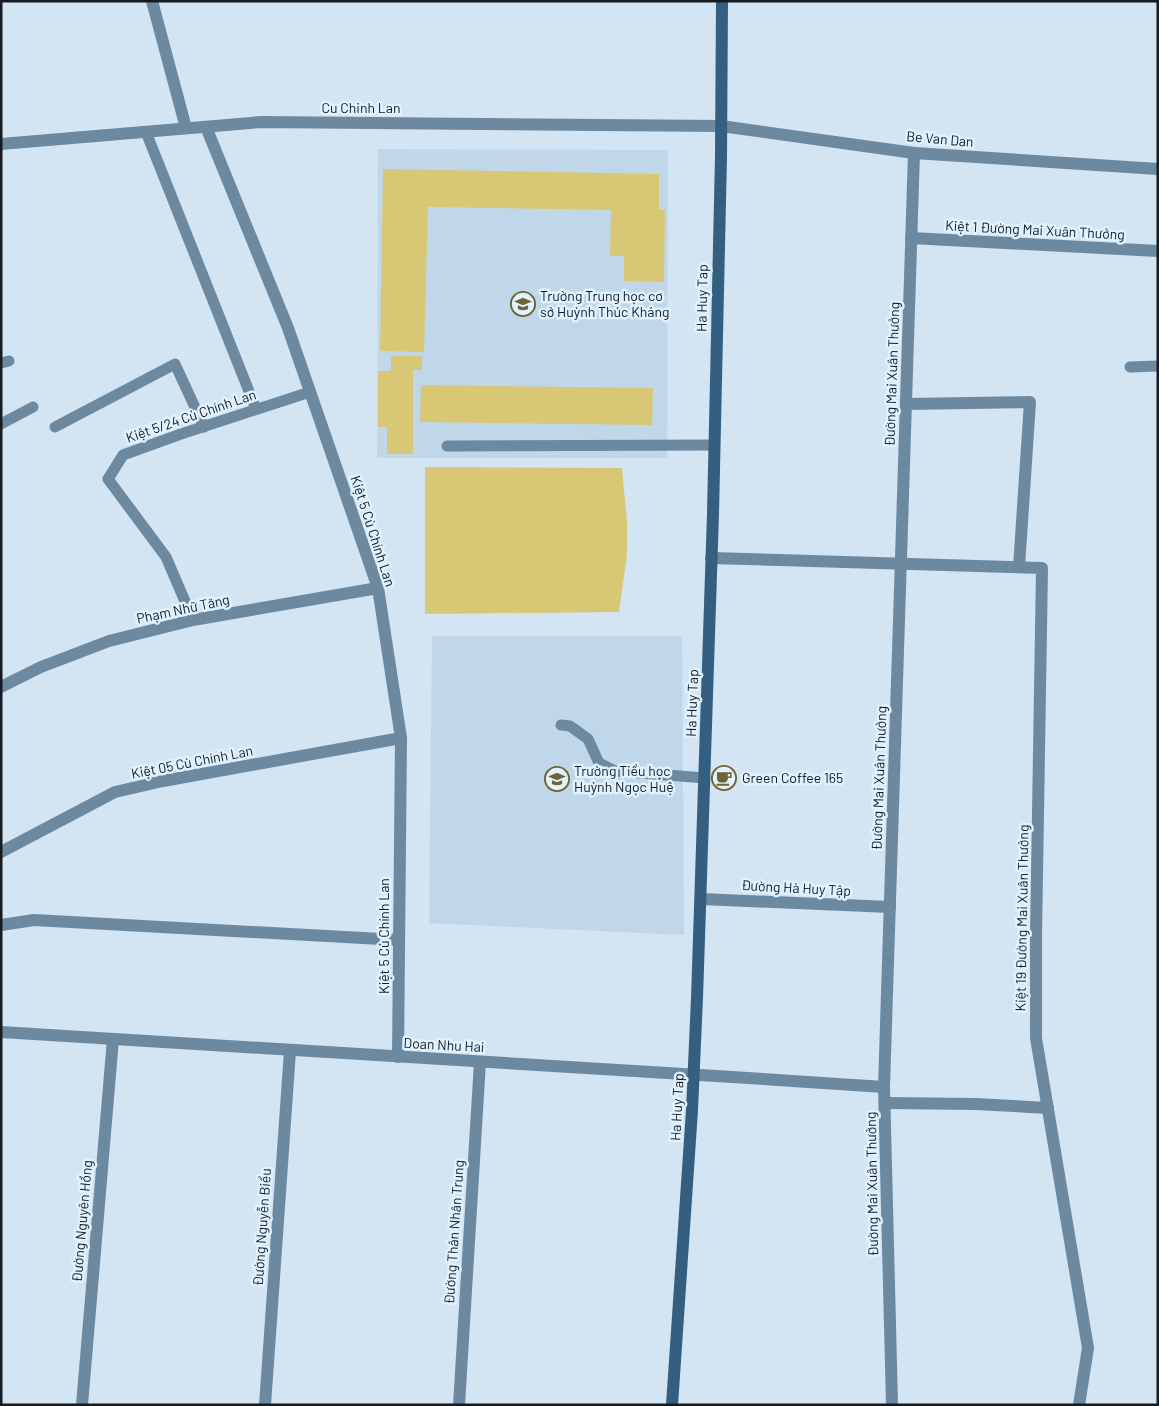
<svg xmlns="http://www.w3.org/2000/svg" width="1159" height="1406" font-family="Barlow,sans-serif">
  <rect width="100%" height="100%" fill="#d3e4f2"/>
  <g fill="#c0d7ea">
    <polygon points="378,149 668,150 667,458 377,458"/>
    <polygon points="432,636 682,636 684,935 429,923"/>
  </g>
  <g fill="#d8c774">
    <polygon points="383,169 659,174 659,210 665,210 664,282 624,281 624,256 610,256 611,210 428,207 424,352 380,351"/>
    <polygon points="391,356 422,356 422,370 413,370 413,454 387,454 387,427 378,427 378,371 391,371"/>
    <polygon points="421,385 653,388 652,425 420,422"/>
    <polygon points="425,467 622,468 627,522 627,555 619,612 425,614"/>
  </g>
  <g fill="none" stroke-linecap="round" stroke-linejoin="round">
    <g stroke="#6d89a0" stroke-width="11">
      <polyline points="146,132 256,409"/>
      <polyline points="1,363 9,361"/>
      <polyline points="1130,367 1158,366"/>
      <polyline points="1,424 33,407"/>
      <polyline points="55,427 175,364 204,427"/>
      <polyline points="447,446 714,445"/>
      <polyline points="193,620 166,557 108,479 123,455 181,434 310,392"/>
      <polyline points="561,725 570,726 588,739 599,763 615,771 705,778"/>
    </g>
    <g stroke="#6d89a0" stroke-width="12">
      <polyline points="152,1 186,128"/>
      <polyline points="206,127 288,328 378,588 401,738 398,1057"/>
      <polyline points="1,144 261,122 721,126 914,153 1158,169"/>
      <polyline points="911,238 1158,251"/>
      <polyline points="906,404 1030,402 1019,567"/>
      <polyline points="711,558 1042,568 1036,936 1036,1038 1088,1348 1079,1405"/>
      <polyline points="1,687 41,667 109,641 193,620 378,588"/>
      <polyline points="1,852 115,792 163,781 401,738"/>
      <polyline points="701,899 890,907"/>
      <polyline points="1,925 34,920 399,940"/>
      <path d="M1,1032C296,1051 590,1067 884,1087"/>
      <polyline points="885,1103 976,1104 1048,1108"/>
      <polyline points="82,1405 113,1039"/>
      <polyline points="265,1405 290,1051"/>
      <polyline points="459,1405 480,1062"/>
      <polyline points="892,1405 884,1087 914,153"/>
    </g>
    <polyline stroke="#345f80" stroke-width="12" points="672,1405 692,1110 697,998 713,514 721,157 722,1"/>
  </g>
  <defs>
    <symbol id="school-ring" viewBox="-11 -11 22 22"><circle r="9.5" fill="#e0f1ff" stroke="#706532" stroke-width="1.5"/><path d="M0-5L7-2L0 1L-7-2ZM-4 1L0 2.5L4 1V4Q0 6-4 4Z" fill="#706532"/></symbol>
    <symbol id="cafe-ring" viewBox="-11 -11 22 22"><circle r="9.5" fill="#e0f1ff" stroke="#706532" stroke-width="1.5"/><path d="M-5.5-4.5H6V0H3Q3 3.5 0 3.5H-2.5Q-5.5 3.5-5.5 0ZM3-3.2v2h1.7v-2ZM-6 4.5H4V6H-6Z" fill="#706532"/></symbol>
  </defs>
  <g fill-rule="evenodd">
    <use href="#school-ring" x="509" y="290" width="28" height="28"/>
    <use href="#cafe-ring" x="710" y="764" width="28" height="28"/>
    <use href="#school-ring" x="543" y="765" width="28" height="28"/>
  </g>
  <g text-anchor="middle" stroke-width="5" stroke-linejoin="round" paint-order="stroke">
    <g font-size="14" fill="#151b20" stroke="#e0f1ff">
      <text x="361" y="113">Cu Chinh Lan</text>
      <text transform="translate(940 139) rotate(5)" y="5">Be Van Dan</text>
      <text transform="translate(1035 230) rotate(3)" y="5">Kiệt 1 Đường Mai Xuân Thưởng</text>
      <text transform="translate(702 298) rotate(-89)" y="5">Ha Huy Tap</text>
      <text transform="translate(892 374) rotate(-88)" y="5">Đường Mai Xuân Thưởng</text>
      <text transform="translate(191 416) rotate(-19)" y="5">Kiệt 5/24 Cù Chính Lan</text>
      <text transform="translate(373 531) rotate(72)" y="5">Kiệt 5 Cù Chính Lan</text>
      <text transform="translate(183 609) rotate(-12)" y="5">Phạm Nhữ Tăng</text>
      <text transform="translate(692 703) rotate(-88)" y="5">Ha Huy Tap</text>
      <text transform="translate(192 762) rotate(-11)" y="5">Kiệt 05 Cù Chính Lan</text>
      <text transform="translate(879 778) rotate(-88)" y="5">Đường Mai Xuân Thưởng</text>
      <text transform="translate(796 888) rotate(3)" y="5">Đường Hà Huy Tập</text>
      <text transform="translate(1022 918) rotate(-89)" y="5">Kiệt 19 Đường Mai Xuân Thưởng</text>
      <text transform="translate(384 936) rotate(-90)" y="5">Kiệt 5 Cù Chính Lan</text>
      <text transform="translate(444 1045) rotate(3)" y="5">Doan Nhu Hai</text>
      <text transform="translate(677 1107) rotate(-87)" y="5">Ha Huy Tap</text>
      <text transform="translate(872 1184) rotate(-91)" y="5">Đường Mai Xuân Thưởng</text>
      <text transform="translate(82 1221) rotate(-85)" y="5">Đường Nguyên Hồng</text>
      <text transform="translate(262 1227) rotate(-86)" y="5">Đường Nguyễn Biểu</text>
      <text transform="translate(454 1232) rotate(-86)" y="5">Đường Thân Nhân Trung</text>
    </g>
    <g font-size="14" fill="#151b20" stroke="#e0f1ff" text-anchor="start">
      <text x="540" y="301">Trường Trung học cơ<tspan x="540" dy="16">sở Huỳnh Thúc Kháng</tspan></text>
      <text x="574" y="776">Trường Tiểu học<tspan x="574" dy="16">Huỳnh Ngọc Huệ</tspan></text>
      <text x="742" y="783">Green Coffee 165</text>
    </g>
  </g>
  <rect width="1159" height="1406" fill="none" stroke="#151b20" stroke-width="5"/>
</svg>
